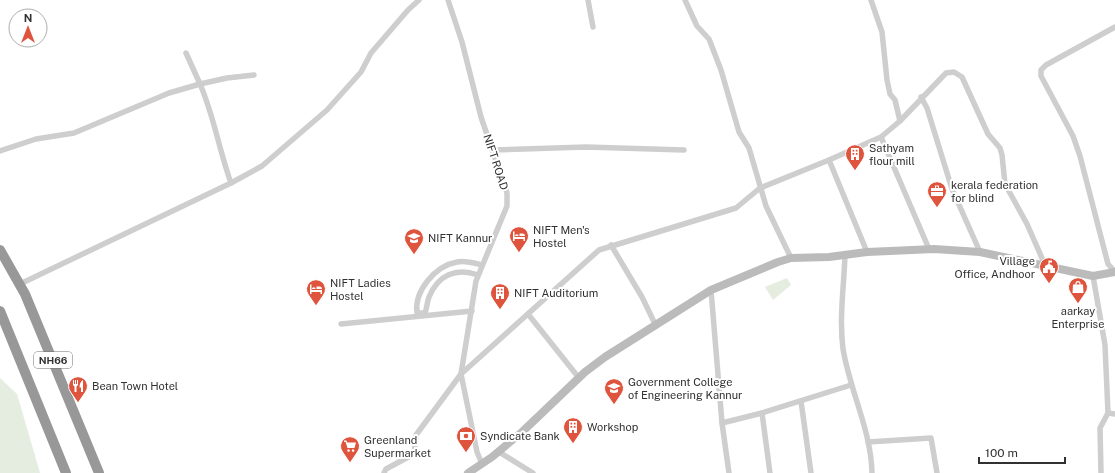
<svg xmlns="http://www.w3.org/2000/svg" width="1115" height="473" font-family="'Public Sans',sans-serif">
  <rect width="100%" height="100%" fill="#fff"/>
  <g fill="#e4ede0">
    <polygon points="787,278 791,285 773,300 765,287"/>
    <polygon points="0,378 17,394 40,473 0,473"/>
  </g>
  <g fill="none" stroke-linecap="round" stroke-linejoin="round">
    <g stroke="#cecece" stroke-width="5.5">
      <polyline points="448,0 462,42 481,117 507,193 507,206 476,281 461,374 477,452 482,464"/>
      <polyline points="588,0 593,27"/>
      <polyline points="685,0 697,26 709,39 721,70 739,132 749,148 766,206 791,258"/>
      <polyline points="871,0 882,32 887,80 890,94 895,100 900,121"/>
      <polyline points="921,97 927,108 952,189 980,252"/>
      <polyline points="881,137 929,249"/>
      <polyline points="493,150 586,147 684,150"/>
      <polyline points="0,151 36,139 74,133 169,93 200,84 186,53"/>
      <polyline points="829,160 881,137 900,121 946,73 954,72 962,77 988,134 1000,148 1002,155 1005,184 1027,224 1045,265"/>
      <polyline points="231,183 262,166 327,110 361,72 371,53 408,10 419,0"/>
      <polyline points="611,245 642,297 656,326"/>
      <path d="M845,255C844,286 839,318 843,349C850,391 871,430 872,473"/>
      <polyline points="1115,272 1108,264 1080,156 1073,136 1041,76 1041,70 1046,65 1115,27"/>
      <path d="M478,275C456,267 438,275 429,297C427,302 427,308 425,313H417C414,291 435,266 457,262C465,260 474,263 482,265"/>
      <polyline points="1093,276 1105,345 1108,413 1115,414"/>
      <path d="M20,284L231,183C219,150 214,116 200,84L227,78L254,75"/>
      <polyline points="711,290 722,423 729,473"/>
      <polyline points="528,314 579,378"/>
      <polyline points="341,324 472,311"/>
      <polyline points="801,401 811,473"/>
      <polyline points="762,413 770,473"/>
      <polyline points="722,423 762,413 851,385"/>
      <polyline points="868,442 931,438 937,473"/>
      <polyline points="499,452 533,473"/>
      <polyline points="384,473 386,469 414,454 416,435 461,374 599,250 736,208 760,188 829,160 867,252"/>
      <polyline points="1101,473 1100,428 1108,413"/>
    </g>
    <polyline stroke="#bbb" stroke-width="8" points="468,473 492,457 522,432 585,372 605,357 711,290 778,262 791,258 829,257 867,252 934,249 980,252 1093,276 1115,272"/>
    <g stroke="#989898" stroke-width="10">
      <polyline points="0,250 25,294 99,473"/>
      <polyline points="0,311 66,473"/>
    </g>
  </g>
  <defs>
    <symbol id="building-pin" viewBox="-11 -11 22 30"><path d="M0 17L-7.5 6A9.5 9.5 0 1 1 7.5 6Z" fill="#df543d" stroke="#fff"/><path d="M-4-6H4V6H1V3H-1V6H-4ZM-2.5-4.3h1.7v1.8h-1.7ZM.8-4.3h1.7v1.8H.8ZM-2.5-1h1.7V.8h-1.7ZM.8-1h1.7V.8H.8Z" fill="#fff"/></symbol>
    <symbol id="office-pin" viewBox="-11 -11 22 30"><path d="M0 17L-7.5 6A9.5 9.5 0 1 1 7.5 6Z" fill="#df543d" stroke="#fff"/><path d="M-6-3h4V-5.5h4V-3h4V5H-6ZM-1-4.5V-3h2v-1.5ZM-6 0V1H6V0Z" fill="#fff"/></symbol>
    <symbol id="hotel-pin" viewBox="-11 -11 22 30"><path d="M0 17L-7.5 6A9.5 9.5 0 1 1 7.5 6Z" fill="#df543d" stroke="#fff"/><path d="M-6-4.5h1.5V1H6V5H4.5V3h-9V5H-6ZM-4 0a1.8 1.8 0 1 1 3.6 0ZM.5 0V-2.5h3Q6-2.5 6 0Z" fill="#fff"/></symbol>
    <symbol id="university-pin" viewBox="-11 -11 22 30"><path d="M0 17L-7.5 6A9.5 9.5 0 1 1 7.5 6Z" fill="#df543d" stroke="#fff"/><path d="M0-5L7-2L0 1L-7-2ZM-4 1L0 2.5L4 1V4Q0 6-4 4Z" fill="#fff"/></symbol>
    <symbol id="civic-pin" viewBox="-11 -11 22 30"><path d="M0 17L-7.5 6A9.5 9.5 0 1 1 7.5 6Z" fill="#df543d" stroke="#fff"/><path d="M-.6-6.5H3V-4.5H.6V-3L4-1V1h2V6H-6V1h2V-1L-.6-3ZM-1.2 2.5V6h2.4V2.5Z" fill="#fff"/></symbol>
    <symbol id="shop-pin" viewBox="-11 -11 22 30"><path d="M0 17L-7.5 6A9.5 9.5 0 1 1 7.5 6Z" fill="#df543d" stroke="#fff"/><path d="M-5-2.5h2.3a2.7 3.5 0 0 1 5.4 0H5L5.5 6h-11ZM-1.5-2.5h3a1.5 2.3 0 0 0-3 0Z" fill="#fff"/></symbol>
    <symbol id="restaurant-pin" viewBox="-11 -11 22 30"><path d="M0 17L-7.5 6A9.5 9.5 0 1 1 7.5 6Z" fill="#df543d" stroke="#fff"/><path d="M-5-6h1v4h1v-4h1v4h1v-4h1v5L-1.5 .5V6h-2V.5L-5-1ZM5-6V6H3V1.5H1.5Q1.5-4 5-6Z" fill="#fff"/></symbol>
    <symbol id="bank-pin" viewBox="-11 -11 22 30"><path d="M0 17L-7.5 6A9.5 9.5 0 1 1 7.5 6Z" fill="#df543d" stroke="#fff"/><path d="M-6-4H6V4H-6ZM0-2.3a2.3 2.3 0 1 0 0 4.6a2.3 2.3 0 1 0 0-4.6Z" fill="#fff"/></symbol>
    <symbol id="supermarket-pin" viewBox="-11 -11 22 30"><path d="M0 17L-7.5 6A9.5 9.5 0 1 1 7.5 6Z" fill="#df543d" stroke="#fff"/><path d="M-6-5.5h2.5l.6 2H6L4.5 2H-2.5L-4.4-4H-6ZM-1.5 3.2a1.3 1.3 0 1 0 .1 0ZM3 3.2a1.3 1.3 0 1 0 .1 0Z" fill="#fff"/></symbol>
  </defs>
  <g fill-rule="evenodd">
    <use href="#building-pin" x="844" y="143" width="22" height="30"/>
    <use href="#office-pin" x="926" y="180" width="22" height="30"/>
    <use href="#hotel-pin" x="508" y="225" width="22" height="30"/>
    <use href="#university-pin" x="403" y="227" width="22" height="30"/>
    <use href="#civic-pin" x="1038" y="256" width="22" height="30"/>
    <use href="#shop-pin" x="1067" y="276" width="22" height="30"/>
    <use href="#hotel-pin" x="305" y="278" width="22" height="30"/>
    <use href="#building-pin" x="489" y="282" width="22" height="30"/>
    <use href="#restaurant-pin" x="67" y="375" width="22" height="30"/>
    <use href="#university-pin" x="603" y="377" width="22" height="30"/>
    <use href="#building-pin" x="562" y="416" width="22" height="30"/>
    <use href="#bank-pin" x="455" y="425" width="22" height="30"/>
    <use href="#supermarket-pin" x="339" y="435" width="22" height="30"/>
  </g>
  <g text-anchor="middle" stroke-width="4" stroke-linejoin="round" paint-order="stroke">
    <rect fill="#fff" stroke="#6f6f6f" stroke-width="1" x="34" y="352" width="38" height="16" rx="3"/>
    <g font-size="10" font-weight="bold" fill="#313131">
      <text x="53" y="364">NH66</text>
    </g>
    <g font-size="11" fill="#313131" stroke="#fff" text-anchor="start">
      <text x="869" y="152">Sathyam<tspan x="869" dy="13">flour mill</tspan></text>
      <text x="951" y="189">kerala federation<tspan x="951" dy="13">for blind</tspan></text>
      <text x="533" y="234">NIFT Men's<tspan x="533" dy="13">Hostel</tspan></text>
      <text x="428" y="242">NIFT Kannur</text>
      <text x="1035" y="265" text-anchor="end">Village<tspan x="1035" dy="13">Office, Andhoor</tspan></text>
      <text x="330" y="287">NIFT Ladies<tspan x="330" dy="13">Hostel</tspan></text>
      <text x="514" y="297">NIFT Auditorium</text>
      <text x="1078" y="315" text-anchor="middle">aarkay<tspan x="1078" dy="13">Enterprise</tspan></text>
      <text x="628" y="386">Government College<tspan x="628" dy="13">of Engineering Kannur</tspan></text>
      <text x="92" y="390">Bean Town Hotel</text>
      <text x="587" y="431">Workshop</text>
      <text x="480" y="440">Syndicate Bank</text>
      <text x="364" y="444">Greenland<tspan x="364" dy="13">Supermarket</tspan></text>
    </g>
    <g font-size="11" fill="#313131" stroke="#fff">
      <text transform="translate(496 162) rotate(72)" y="4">NIFT ROAD</text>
    </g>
  </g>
  <g transform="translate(28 28)"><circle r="19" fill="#ffffff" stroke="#adadad"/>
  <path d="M0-3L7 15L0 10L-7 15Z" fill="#df543d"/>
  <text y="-6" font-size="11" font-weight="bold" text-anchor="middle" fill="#313131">N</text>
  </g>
  <path d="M979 457v6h86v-6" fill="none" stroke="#313131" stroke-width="2"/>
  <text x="985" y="457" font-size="12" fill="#313131" stroke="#ffffff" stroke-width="3" paint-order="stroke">100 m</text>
</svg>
